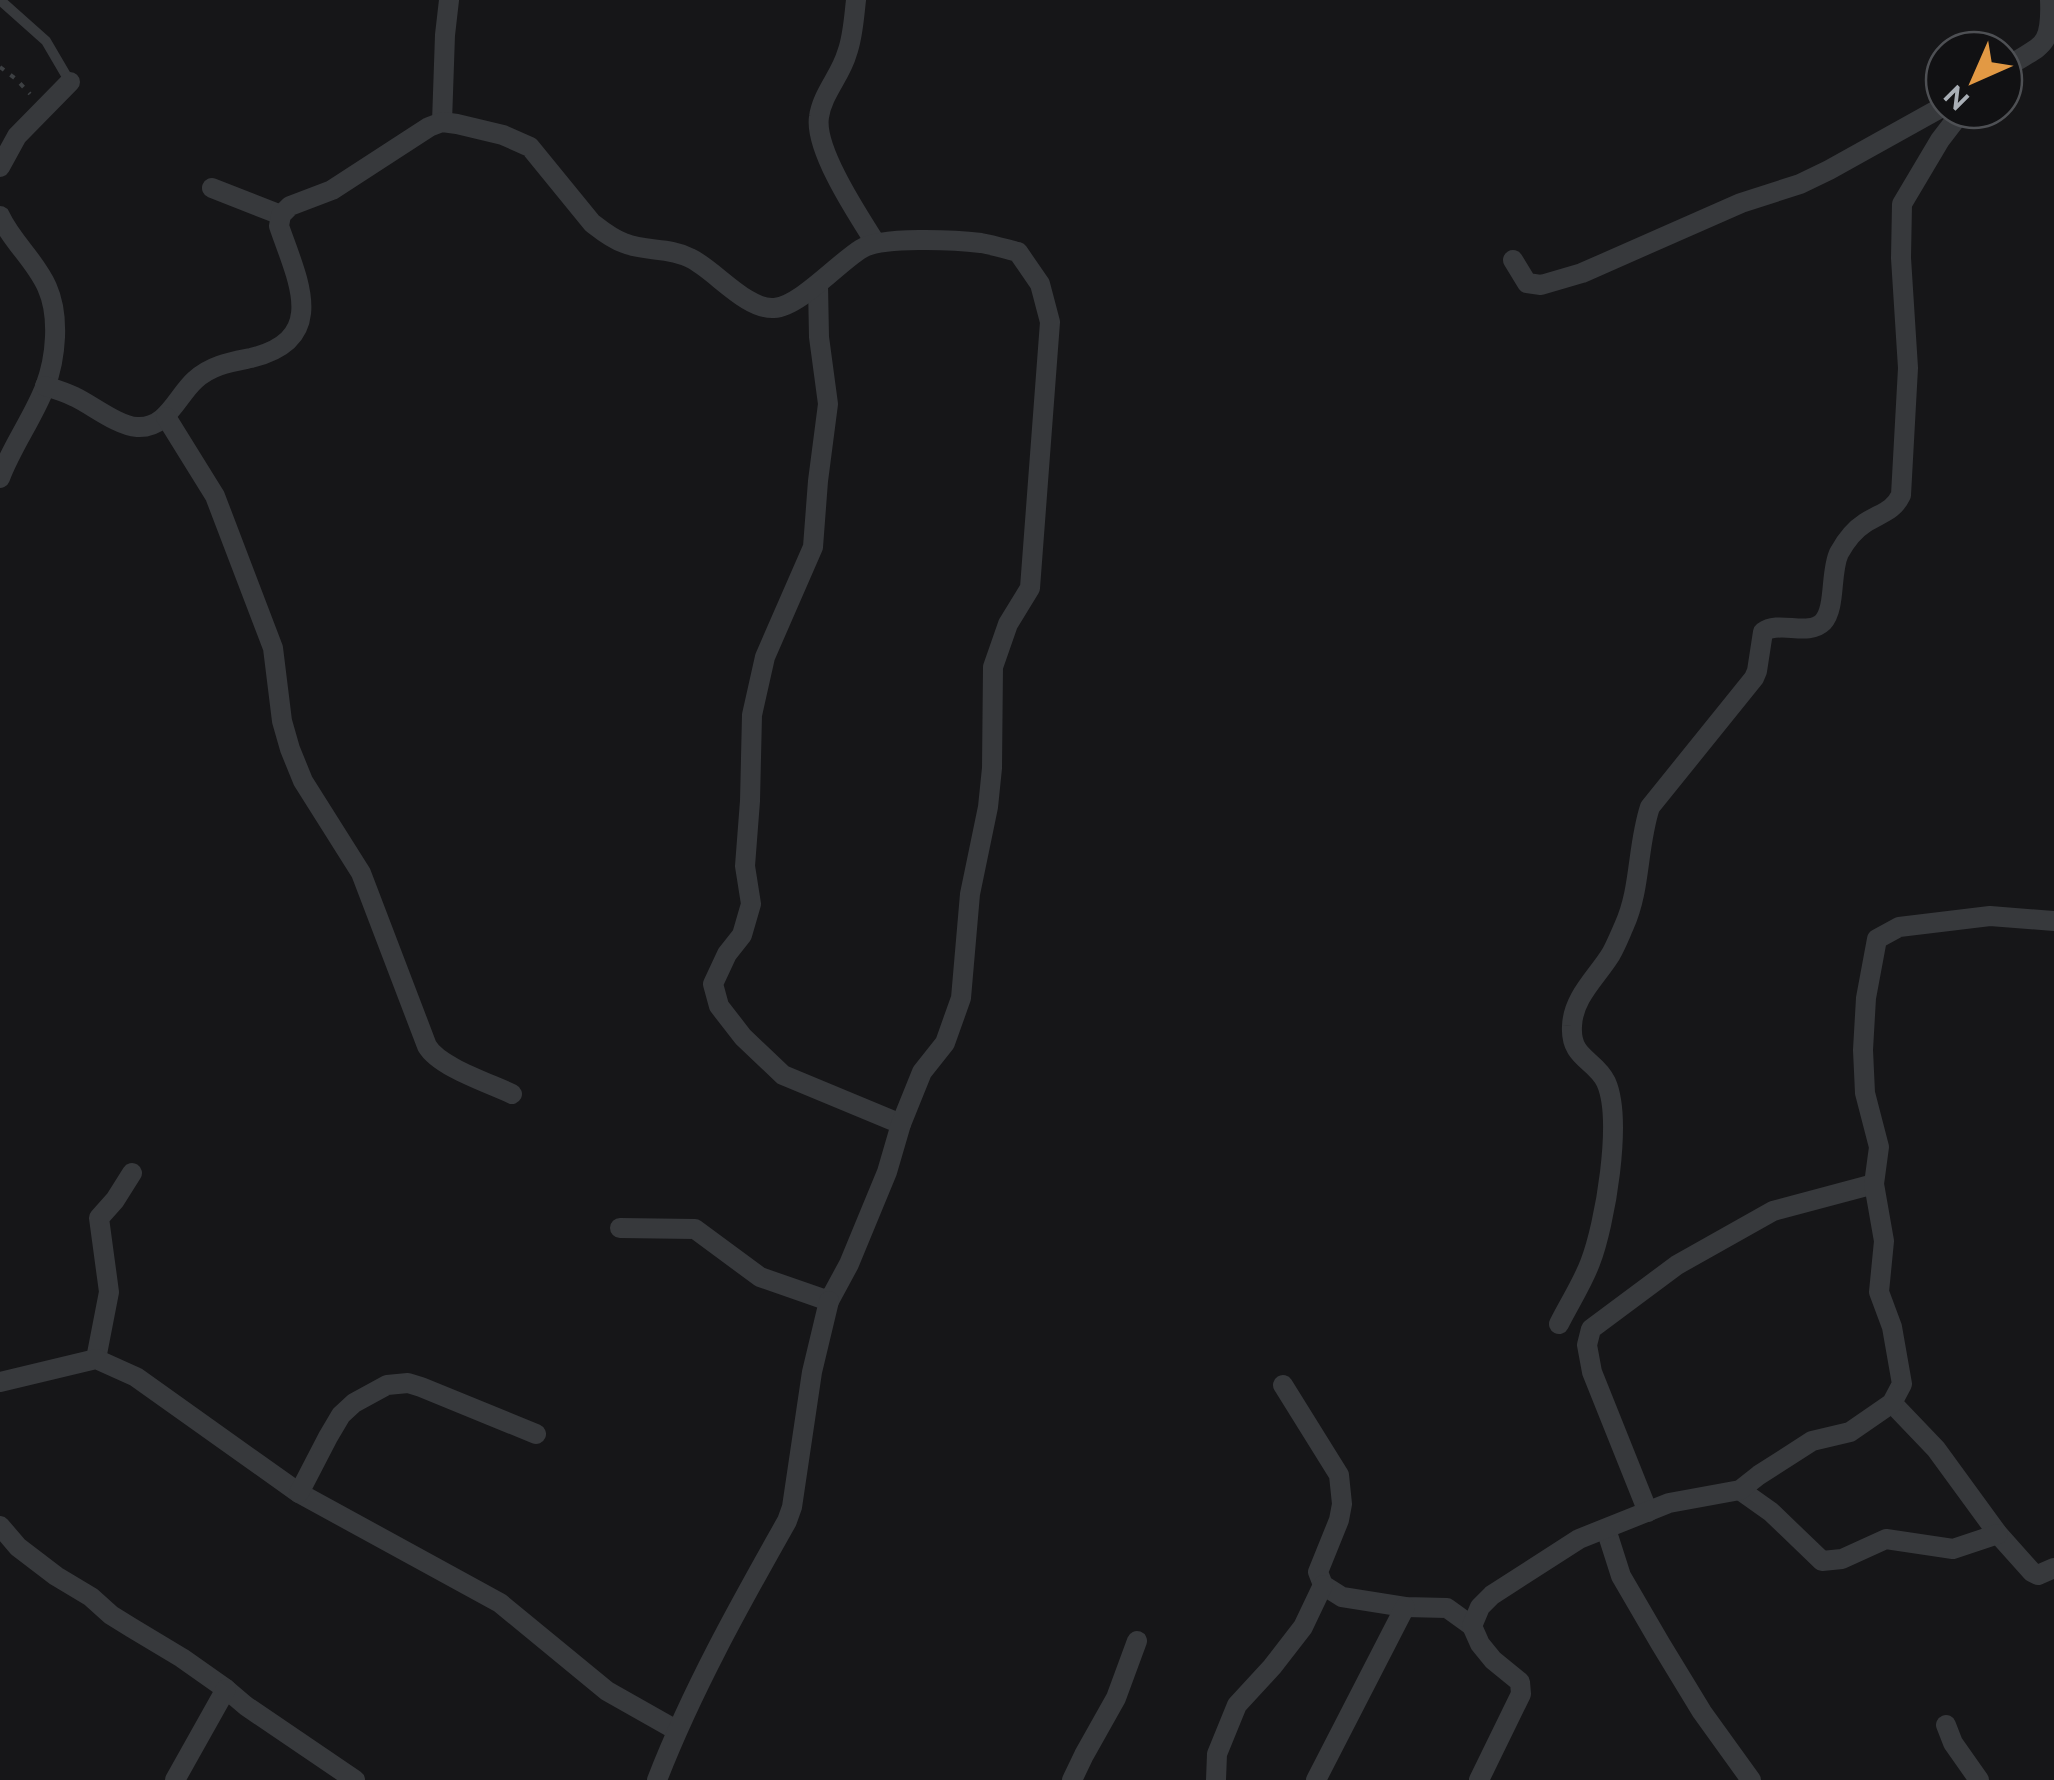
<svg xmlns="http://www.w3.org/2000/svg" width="2054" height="1780" font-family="Raleway,sans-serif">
  <rect width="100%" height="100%" fill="#161618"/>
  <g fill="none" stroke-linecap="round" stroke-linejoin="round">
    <polyline stroke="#3d4043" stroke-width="4" stroke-dasharray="5 8" stroke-linecap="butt" points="0,67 16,79 30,94"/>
    <polyline stroke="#37393c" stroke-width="10" points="0,0 46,41 70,82"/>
    <g stroke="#37393c" stroke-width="20">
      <path d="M856,0C854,17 853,37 847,53C841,75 822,94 819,117C814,149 858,215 875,242"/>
      <path d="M2004,69C2040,44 2052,51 2050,0"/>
      <polyline points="442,122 445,35 449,0"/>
      <polyline points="0,167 17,136 70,82"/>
      <polyline points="212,188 281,215"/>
      <path d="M0,216C12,242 35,260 47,287C60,316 56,358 45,387C33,418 12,446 0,478"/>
      <polyline points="1513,260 1527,283 1541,285 1582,273 1741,203 1800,184 1829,170 1944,106"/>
      <polyline points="818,285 819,337 828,404 818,481 813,547 765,657 752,715 750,801 745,866 751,904 742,935 727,954 713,984 719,1006 743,1037 783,1075 901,1124"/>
      <path d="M45,386C55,389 65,392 75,397C92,405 118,426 137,427C167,429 177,396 195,380C211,365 231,362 251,358C330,339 297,279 279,226L281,215L290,206L332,190L429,127L442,122L457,124L503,135L530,147L592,223C601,230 612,239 624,243C645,252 669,247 690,258C714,269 746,310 774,308C799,307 838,263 861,249C880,236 957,240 981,243C993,245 1006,249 1018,252L1040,284L1050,322L1030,588L1008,624L993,667L992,768L988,807L970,894L961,998L945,1043L922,1072L901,1124L887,1172L849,1264L829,1301L760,1277L695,1229L620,1228"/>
      <path d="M166,417L215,496L273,648L282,721L290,749L303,781L361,873L427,1046C439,1067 489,1083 512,1094"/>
      <path d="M1559,1324C1569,1304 1582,1284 1590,1263C1605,1225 1623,1120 1606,1082C1595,1059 1570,1059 1572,1026C1573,997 1597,977 1611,954C1616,945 1620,935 1624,926C1641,889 1637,846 1650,807L1754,678L1757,671L1763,632C1779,620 1808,637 1823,622C1836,608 1830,572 1839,553C1845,542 1854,530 1865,523C1880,513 1893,512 1901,495L1908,368L1901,258L1902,204L1940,140L1963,110"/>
      <polyline points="96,1359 109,1292 99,1218 115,1200 132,1173"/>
      <polyline points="0,1382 96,1359 136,1377 299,1493 500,1603 607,1691 676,1730"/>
      <polyline points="1283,1385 1339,1475 1342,1504 1339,1520 1318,1572 1323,1585 1342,1597 1405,1607 1447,1608 1472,1626"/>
      <polyline points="1892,1403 1936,1449 1998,1534 2032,1572 2038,1575 2054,1568"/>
      <polyline points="1740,1490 1771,1512 1822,1561 1842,1559 1886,1539 1953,1549 1998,1534"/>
      <polyline points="299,1493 328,1437 341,1415 354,1403 387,1385 408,1383 421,1387 536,1434"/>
      <polyline points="1648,1512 1592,1372 1587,1345 1591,1329 1677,1265 1773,1211 1874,1184"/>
      <polyline points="0,1526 18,1547 56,1576 91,1597 111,1615 132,1628 182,1658 226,1689 246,1706 355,1780"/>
      <polyline points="1606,1529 1621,1576 1660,1643 1702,1712 1751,1780"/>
      <polyline points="1946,1725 1953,1743 1979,1780"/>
      <polyline points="175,1780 226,1689"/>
      <path d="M657,1780C692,1690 739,1606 787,1521L792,1507L812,1372L829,1301"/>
      <polyline points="1072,1780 1084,1755 1116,1698 1137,1641"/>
      <polyline points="1216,1780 1217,1754 1237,1705 1272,1667 1303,1627 1323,1585"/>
      <polyline points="1316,1780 1405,1607"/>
      <polyline points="1479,1780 1521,1694 1520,1682 1493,1660 1480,1644 1472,1626 1480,1607 1492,1595 1579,1539 1669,1503 1740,1490 1759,1475 1812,1441 1850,1432 1892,1403 1902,1384 1892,1327 1879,1292 1884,1241 1874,1184 1879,1147 1865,1093 1863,1050 1866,998 1877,939 1899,927 1990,916 2054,921"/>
    </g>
  </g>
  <g transform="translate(1974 80) rotate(225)"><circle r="48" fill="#111113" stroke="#4e5054" stroke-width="2.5"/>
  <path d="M0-8L18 38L0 25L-18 38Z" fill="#e29944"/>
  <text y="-15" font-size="28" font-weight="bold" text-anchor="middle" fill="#a9afb6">N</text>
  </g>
</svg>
